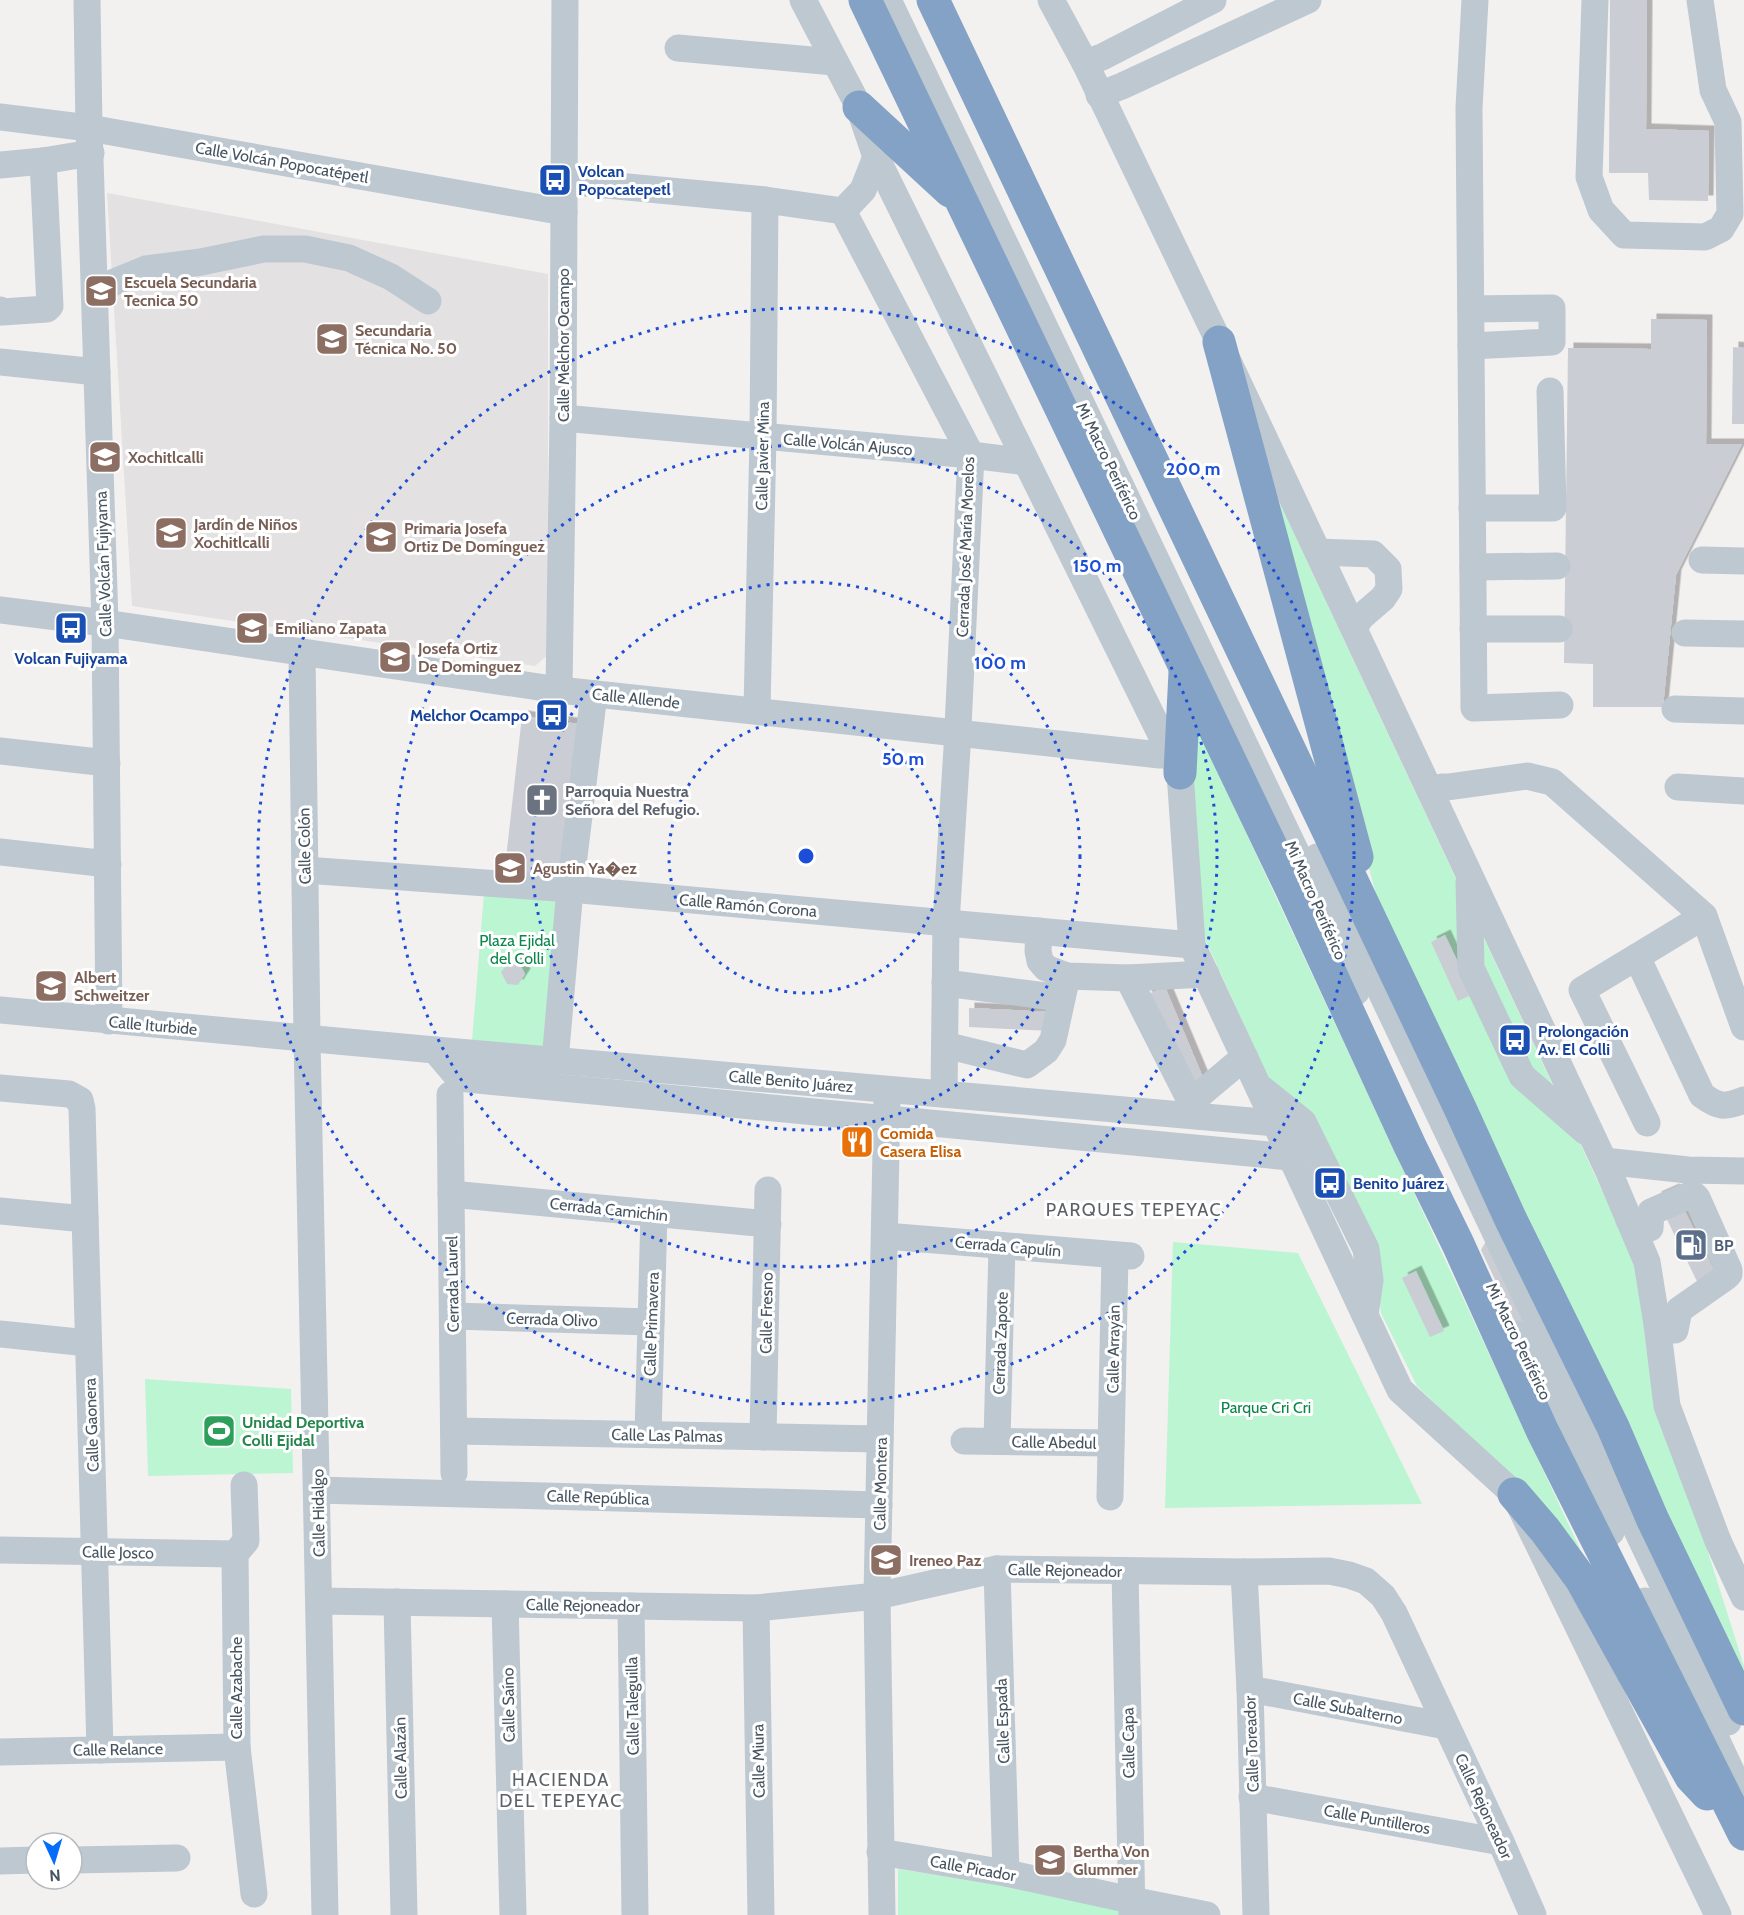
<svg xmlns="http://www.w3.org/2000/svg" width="1744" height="1915" font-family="Cabin,sans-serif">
  <defs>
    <filter id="shadow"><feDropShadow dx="5.5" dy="-5.5" stdDeviation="0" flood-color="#0004"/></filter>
  </defs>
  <rect width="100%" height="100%" fill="#f3f0f0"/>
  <polygon fill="#e4e1e2" points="107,193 548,274 548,655 535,666 132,606"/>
  <g fill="#bbf5d2">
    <polygon points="1254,448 1637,1265 1700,1527 1744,1666 1744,1686 1381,912"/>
    <polygon points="1199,732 1587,1564 1557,1521 1417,1386 1381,1313 1375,1255 1270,1082 1201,930 1192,801"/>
    <polygon points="484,893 559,900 545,1047 472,1041"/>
    <polygon points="1173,1242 1298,1253 1422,1504 1165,1508"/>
    <polygon points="145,1379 291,1389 293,1473 148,1476"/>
    <polygon points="898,1869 1005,1886 1121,1909 1121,1915 898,1915"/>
  </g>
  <g fill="#cacdd3" filter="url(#shadow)">
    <polygon points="1610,0 1647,0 1646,129 1709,131 1708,201 1649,200 1648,173 1609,173"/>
    <polygon points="1651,319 1707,320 1706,444 1742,444 1676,575 1663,707 1593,707 1593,664 1564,663 1568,348 1651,349"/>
    <polygon points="1733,347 1744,348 1744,424 1732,424"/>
    <polygon points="522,716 579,724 562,881 504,876"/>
    <polygon points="1445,935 1473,994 1458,1001 1431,942"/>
    <polygon points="509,962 519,963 525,974 518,985 507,984 501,972"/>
    <polygon points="1165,987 1204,1080 1185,1088 1146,995"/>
    <polygon points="969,1008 1052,1012 1051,1031 969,1027"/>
    <polygon points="1674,1189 1725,1293 1707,1302 1656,1197"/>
    <polygon points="1490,1234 1557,1411 1481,1250"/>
    <polygon points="1416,1271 1444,1331 1430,1337 1402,1278"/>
  </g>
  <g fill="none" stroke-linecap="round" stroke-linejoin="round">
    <g stroke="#bdc8d1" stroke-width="27">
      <polyline points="87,0 89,128 105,623 109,1021"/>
      <polyline points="803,0 859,107 876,157 1180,773 1192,945 1400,1390 1514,1494 1718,1915"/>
      <polyline points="888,0 1296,852 1356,992"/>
      <polyline points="1051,0 1085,63 1219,342 1609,1172 1647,1262 1657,1324 1667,1406 1718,1541 1744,1597"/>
      <polyline points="1475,0 1469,108 1474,708 1560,705"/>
      <polyline points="1595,0 1589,177 1601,210 1624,235 1705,237 1721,229 1730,214 1728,122 1713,90 1700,0"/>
      <polyline points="678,48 834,62"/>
      <polyline points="1085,63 1102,57 1213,0"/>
      <polyline points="1099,95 1122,86 1308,0"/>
      <polyline points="0,117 89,128 564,212"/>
      <polyline points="0,165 43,161 91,153"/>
      <polyline points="564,181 765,200 843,211"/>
      <polyline points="843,211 971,455 957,748 946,923 944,1094"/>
      <polyline points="843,211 863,190 876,157"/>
      <polyline points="95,290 146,269 201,262 264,249 305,249 349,258 391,277 428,301"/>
      <polyline points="1471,309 1552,308 1552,342 1471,346"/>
      <polyline points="0,310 2,312 47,309 50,306 43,161"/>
      <polyline points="0,362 97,372"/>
      <polyline points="563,418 971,455 1026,462"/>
      <polyline points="1472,508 1553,508 1550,391"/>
      <polyline points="1318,552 1373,554 1388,569 1389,589 1383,598 1361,617 1354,628"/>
      <polyline points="1702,560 1744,561"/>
      <polyline points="1473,567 1557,566"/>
      <polyline points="0,610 105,623 559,690 1160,755 1170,754"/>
      <polyline points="1473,629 1559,629"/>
      <polyline points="1685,633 1744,634"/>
      <polyline points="302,652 307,1039 325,1915"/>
      <polyline points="559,690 563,418 565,0"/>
      <polyline points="1675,709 1744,711"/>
      <polyline points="757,711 763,436 765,200"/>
      <polyline points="0,751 107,763"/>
      <polyline points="1678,787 1744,791"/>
      <polyline points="1431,791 1442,787 1448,787 1527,776 1552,782 1704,916 1744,1027"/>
      <polyline points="0,852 108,864"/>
      <polyline points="1317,857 1728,1722"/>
      <polyline points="305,870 570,889 1192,945"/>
      <polyline points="1469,882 1471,968 1522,1076 1585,1131"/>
      <polyline points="1039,931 1038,951 1040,961 1046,968 1067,976 1128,978 1206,974"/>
      <path d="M1637,957L1702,1095C1718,1107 1725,1108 1744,1100"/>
      <polyline points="1128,978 1198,1116"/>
      <polyline points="945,983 1061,998"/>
      <polyline points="0,1010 435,1050 1275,1123"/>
      <polyline points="945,1045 1027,1065 1046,1051 1053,1040 1067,976"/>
      <polyline points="435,1050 457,1076 467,1079 1290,1157"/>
      <polyline points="555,1061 570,889 594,694"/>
      <polyline points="0,1088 69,1094 80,1100 82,1109 100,1750"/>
      <polyline points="1262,1089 1303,1122 1366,1249 1370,1280 1365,1315"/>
      <polyline points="450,1095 454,1473"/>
      <polyline points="1191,1102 1235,1065 1245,1058"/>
      <polyline points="1647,1123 1582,990 1704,916"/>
      <polyline points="1604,1161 1688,1170 1744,1171"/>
      <polyline points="451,1194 768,1224"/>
      <polyline points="0,1211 85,1219"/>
      <polyline points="1629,1220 1650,1228 1651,1212 1690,1195 1694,1195 1697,1198 1729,1270 1729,1274 1726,1277 1679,1310 1675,1330 1657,1324"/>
      <polyline points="885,1236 1131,1256"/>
      <polyline points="453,1316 651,1322"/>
      <polyline points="0,1334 88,1343"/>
      <polyline points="1516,1334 1611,1532"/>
      <polyline points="454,1431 880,1439"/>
      <polyline points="648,1434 654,1213"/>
      <polyline points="763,1437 768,1190"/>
      <polyline points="964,1441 1111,1443"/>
      <polyline points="997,1441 1002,1246"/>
      <polyline points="244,1485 246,1541 235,1554 237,1747 254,1894"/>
      <polyline points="317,1490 879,1505"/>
      <polyline points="1110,1497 1115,1255"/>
      <polyline points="0,1550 235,1554"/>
      <polyline points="997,1569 1006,1873"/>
      <polyline points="1125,1571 1132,1915"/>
      <polyline points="1244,1572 1250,1689 1256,1915"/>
      <polyline points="320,1601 756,1608 877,1596 997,1569 1244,1572 1329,1571 1349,1575 1366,1581 1383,1596 1394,1613 1501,1842 1533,1915"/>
      <polyline points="1645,1601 1701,1707 1741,1792"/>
      <polyline points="397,1602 404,1915"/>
      <polyline points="505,1604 513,1915"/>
      <polyline points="631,1606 635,1915"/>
      <polyline points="756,1608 761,1915"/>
      <polyline points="1250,1689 1446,1726"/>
      <polyline points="0,1752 237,1747"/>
      <polyline points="1252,1797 1501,1842"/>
      <polyline points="880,1852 1006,1873 1131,1900 1207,1915"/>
      <polyline points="72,1860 177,1858"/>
      <polyline points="0,1861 36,1860"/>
      <polyline points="882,1915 877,1596 887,1100"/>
    </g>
    <g stroke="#83a2c5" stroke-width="33">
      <polyline points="865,0 1292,890 1410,1146 1458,1244 1542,1430 1744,1834"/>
      <polyline points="933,0 1459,1106 1511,1220 1613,1427 1652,1518 1744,1709"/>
      <polyline points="859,107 950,191"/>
      <polyline points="1219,342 1357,857"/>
      <polyline points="1180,773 1185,672"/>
      <polyline points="1514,1494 1545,1530 1581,1579 1691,1777 1707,1794"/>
    </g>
  </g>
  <g fill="none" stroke="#1d4ed8" stroke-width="3" stroke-dasharray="3 6">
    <circle cx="806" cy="856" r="137"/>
    <circle cx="806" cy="856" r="274"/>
    <circle cx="806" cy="856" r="411"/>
    <circle cx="806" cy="856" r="548"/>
  </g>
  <defs>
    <symbol id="bus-square" viewBox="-11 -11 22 22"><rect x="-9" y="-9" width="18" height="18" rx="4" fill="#1a4fb4" stroke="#fff"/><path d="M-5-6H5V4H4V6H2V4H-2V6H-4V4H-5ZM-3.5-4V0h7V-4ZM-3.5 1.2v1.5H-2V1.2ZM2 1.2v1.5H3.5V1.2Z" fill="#fff"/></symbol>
    <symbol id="school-square" viewBox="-11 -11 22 22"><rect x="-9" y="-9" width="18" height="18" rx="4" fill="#8d6e63" stroke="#fff"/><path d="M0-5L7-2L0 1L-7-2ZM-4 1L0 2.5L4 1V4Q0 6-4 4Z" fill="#fff"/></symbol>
    <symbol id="church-square" viewBox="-11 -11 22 22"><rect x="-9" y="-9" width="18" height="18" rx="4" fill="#6b7280" stroke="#fff"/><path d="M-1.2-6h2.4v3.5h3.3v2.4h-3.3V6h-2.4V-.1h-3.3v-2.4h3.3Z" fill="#fff"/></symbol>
    <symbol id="restaurant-square" viewBox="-11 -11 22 22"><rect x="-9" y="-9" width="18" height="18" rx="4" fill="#e8710a" stroke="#fff"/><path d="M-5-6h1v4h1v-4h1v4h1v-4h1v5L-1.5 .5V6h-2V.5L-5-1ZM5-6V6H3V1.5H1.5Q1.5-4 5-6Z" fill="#fff"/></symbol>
    <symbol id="fuel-square" viewBox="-11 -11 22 22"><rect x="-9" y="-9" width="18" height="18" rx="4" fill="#5c6f8a" stroke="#fff"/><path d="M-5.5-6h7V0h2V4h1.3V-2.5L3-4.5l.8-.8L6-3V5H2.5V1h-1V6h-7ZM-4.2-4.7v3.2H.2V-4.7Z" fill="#fff"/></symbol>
    <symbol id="stadium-square" viewBox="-11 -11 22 22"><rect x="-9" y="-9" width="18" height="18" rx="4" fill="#2e9e5b" stroke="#fff"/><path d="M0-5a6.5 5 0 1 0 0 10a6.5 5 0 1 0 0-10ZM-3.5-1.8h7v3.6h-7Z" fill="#fff"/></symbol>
  </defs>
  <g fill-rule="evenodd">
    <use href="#bus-square" x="536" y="161" width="38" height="38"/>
    <use href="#school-square" x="82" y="272" width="38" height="38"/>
    <use href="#school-square" x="313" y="320" width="38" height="38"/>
    <use href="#school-square" x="86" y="438" width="38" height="38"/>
    <use href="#school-square" x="152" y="514" width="38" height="38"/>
    <use href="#school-square" x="362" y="518" width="38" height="38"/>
    <use href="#bus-square" x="52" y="609" width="38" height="38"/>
    <use href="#school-square" x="233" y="609" width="38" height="38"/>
    <use href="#school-square" x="376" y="638" width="38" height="38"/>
    <use href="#bus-square" x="533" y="696" width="38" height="38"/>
    <use href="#church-square" x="523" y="781" width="38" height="38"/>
    <use href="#school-square" x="491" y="849" width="38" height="38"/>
    <use href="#school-square" x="32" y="967" width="38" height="38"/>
    <use href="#bus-square" x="1496" y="1021" width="38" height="38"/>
    <use href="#restaurant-square" x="838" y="1123" width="38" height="38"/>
    <use href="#bus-square" x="1311" y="1164" width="38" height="38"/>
    <use href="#fuel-square" x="1672" y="1226" width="38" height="38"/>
    <use href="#stadium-square" x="200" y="1412" width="38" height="38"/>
    <use href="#school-square" x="867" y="1541" width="38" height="38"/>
    <use href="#school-square" x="1031" y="1841" width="38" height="38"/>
  </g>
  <g text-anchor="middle" stroke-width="6" stroke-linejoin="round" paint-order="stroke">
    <g font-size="16" fill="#465460" stroke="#fff">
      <text transform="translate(282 162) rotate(10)" y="6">Calle Volcán Popocatépetl</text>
      <text transform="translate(563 345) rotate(-90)" y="6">Calle Melchor Ocampo</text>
      <text transform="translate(848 444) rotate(5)" y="6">Calle Volcán Ajusco</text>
      <text transform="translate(762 456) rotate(-89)" y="6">Calle Javier Mina</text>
      <text transform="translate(1109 461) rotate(64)" y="6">Mi Macro Periférico</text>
      <text transform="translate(965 547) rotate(-88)" y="6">Cerrada José María Morelos</text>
      <text transform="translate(103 564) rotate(-92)" y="6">Calle Volcán Fujiyama</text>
      <text transform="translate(636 698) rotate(6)" y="6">Calle Allende</text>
      <text transform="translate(304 846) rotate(-91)" y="6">Calle Colón</text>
      <text transform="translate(1316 900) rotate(66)" y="6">Mi Macro Periférico</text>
      <text transform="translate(748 905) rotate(5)" y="6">Calle Ramón Corona</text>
      <text transform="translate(153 1025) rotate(5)" y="6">Calle Iturbide</text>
      <text transform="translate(791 1081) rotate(5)" y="6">Calle Benito Juárez</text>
      <text transform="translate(609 1209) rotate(6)" y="6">Cerrada Camichín</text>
      <text transform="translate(1008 1246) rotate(5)" y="6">Cerrada Capulín</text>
      <text transform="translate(452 1284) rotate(-91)" y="6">Cerrada Laurel</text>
      <text transform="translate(766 1313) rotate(-89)" y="6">Calle Fresno</text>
      <text transform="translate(552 1319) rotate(2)" y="6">Cerrada Olivo</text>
      <text transform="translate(651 1324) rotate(-88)" y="6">Calle Primavera</text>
      <text transform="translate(1519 1341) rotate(64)" y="6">Mi Macro Periférico</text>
      <text transform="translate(1000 1343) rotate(-88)" y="6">Cerrada Zapote</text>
      <text transform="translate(1113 1349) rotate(-89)" y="6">Calle Arrayán</text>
      <text transform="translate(91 1425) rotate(-92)" y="6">Calle Gaonera</text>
      <text transform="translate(667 1435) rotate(1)" y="6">Calle Las Palmas</text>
      <text transform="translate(1054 1442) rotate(1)" y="6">Calle Abedul</text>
      <text transform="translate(880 1484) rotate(-89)" y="6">Calle Montera</text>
      <text transform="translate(598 1497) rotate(2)" y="6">Calle República</text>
      <text transform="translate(318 1513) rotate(-91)" y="6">Calle Hidalgo</text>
      <text transform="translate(118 1552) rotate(1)" y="6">Calle Josco</text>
      <text transform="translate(1065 1570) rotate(1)" y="6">Calle Rejoneador</text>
      <text transform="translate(583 1605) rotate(1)" y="6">Calle Rejoneador</text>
      <text transform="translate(236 1688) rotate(-90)" y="6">Calle Azabache</text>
      <text transform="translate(508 1705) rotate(-91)" y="6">Calle Saíno</text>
      <text transform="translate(632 1706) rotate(-91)" y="6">Calle Taleguilla</text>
      <text transform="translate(1348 1708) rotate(11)" y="6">Calle Subalterno</text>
      <text transform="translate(1002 1721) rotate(-92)" y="6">Calle Espada</text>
      <text transform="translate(1128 1743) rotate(-91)" y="6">Calle Capa</text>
      <text transform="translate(1251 1744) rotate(-92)" y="6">Calle Toreador</text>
      <text transform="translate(118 1749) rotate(-1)" y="6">Calle Relance</text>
      <text transform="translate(400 1758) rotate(-91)" y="6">Calle Alazán</text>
      <text transform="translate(758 1761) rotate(-91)" y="6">Calle Miura</text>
      <text transform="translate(1484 1806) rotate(65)" y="6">Calle Rejoneador</text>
      <text transform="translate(1377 1819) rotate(10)" y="6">Calle Puntilleros</text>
      <text transform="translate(973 1868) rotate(10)" y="6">Calle Picador</text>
    </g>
    <g font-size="16" font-weight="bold" fill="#164399" stroke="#fff" text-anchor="start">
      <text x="578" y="177">Volcan<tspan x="578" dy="18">Popocatepetl</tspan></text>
      <text x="71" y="664" text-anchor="middle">Volcan Fujiyama</text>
      <text x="529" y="721" text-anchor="end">Melchor Ocampo</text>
      <text x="1538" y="1037">Prolongación<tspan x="1538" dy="18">Av. El Colli</tspan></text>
      <text x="1353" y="1189">Benito Juárez</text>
    </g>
    <g font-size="16" font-weight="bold" fill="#785e54" stroke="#fff" text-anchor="start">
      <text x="124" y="288">Escuela Secundaria<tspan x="124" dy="18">Tecnica 50</tspan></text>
      <text x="355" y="336">Secundaria<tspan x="355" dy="18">Técnica No. 50</tspan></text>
      <text x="128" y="463">Xochitlcalli</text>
      <text x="194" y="530">Jardín de Niños<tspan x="194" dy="18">Xochitlcalli</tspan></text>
      <text x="404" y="534">Primaria Josefa<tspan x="404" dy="18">Ortiz De Domínguez</tspan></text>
      <text x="275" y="634">Emiliano Zapata</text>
      <text x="418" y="654">Josefa Ortiz<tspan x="418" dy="18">De Dominguez</tspan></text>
      <text x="533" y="874">Agustin Ya�ez</text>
      <text x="74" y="983">Albert<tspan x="74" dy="18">Schweitzer</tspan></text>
      <text x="909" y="1566">Ireneo Paz</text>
      <text x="1073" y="1857">Bertha Von<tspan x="1073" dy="18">Glummer</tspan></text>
    </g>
    <g font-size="16" font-weight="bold" fill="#5b616d" stroke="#fff" text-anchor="start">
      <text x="565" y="797">Parroquia Nuestra<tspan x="565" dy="18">Señora del Refugio.</tspan></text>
    </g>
    <g font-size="16" fill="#0c864a" stroke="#fff">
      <text x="517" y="946">Plaza Ejidal<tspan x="517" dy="18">del Colli</tspan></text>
      <text x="1266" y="1413">Parque Cri Cri</text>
    </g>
    <g font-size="16" font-weight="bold" fill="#c56008" stroke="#fff" text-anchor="start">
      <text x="880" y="1139">Comida<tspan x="880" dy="18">Casera Elisa</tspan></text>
    </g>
    <g font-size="16" font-weight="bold" fill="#4e5e75" stroke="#fff" text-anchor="start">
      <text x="1714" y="1251">BP</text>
    </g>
    <g font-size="16" font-weight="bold" fill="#27864d" stroke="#fff" text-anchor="start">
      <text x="242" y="1428">Unidad Deportiva<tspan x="242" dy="18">Colli Ejidal</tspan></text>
    </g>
    <g font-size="18" letter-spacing="1.5" fill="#5c6166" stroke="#fff">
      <text x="1134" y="1216">PARQUES TEPEYAC</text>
      <text x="561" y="1786">HACIENDA<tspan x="561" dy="21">DEL TEPEYAC</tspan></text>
    </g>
  </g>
  <circle cx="806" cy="856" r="9" fill="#1d4ed8" stroke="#fff" stroke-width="3"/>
  <g font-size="18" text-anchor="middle" font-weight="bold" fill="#1d4ed8" stroke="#fff" stroke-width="6" stroke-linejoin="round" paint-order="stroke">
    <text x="1193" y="475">200 m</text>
    <text x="1097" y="572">150 m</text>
    <text x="1000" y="669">100 m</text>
    <text x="903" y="765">50 m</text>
  </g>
  <g transform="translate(54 1861) rotate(176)"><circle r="28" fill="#ffffff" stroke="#b5bbbf" stroke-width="1.5"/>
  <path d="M0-4.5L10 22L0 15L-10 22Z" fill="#046dfa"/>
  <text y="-9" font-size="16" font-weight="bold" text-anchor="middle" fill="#465460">N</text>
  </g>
</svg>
